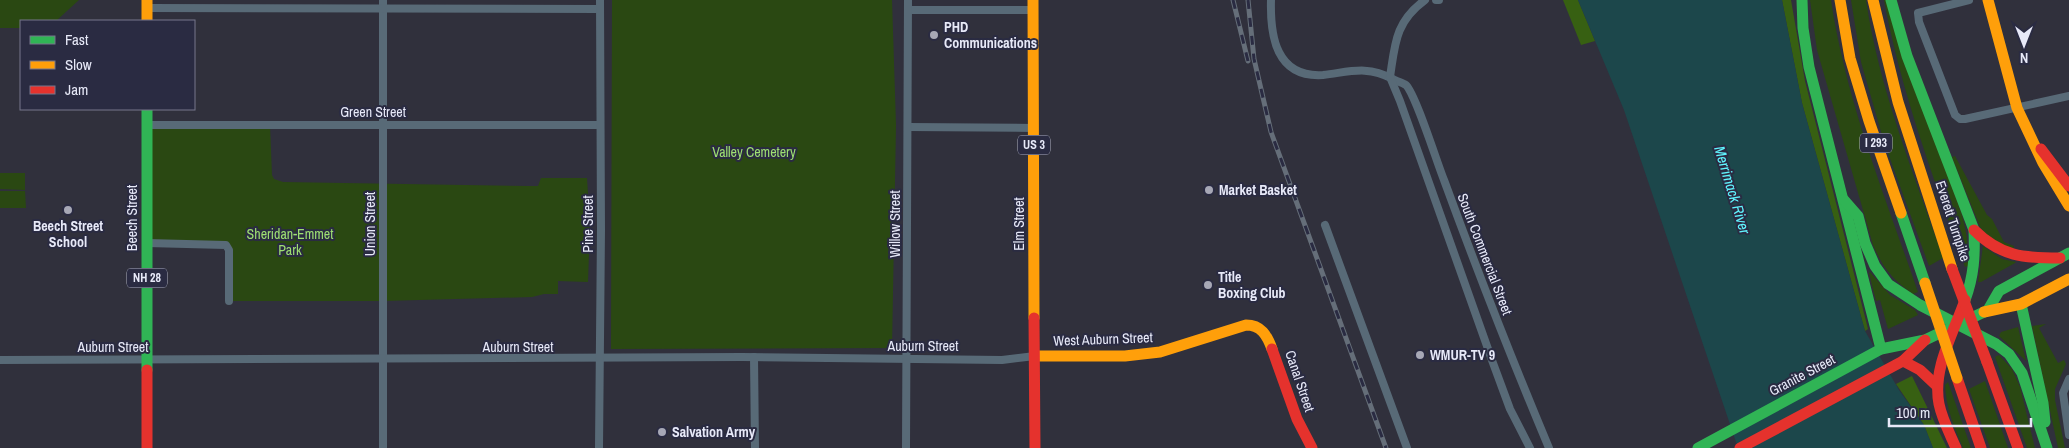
<svg xmlns="http://www.w3.org/2000/svg" width="2069" height="448" font-family="'Archivo Narrow',sans-serif">
  <rect width="100%" height="100%" fill="#30303c"/>
  <g fill="#2a4812">
    <polygon points="0,0 79,0 56,21 21,21 21,28 0,28"/>
    <polygon points="612,0 892,0 896,125 892,348 611,349"/>
    <path d="M1810,0H1831C1846,101 1885,196 1918,292L1913,294C1892,279 1883,268 1873,245L1817,50Z"/>
    <path d="M1851,0H1866C1879,89 1914,174 1943,258L1929,266L1884,142L1861,62Z"/>
    <path d="M1884,0H1886L1962,215C1967,233 1969,248 1968,266L1965,267C1934,179 1901,92 1884,0Z"/>
    <polygon points="147,125 270,125 272,175 274,179 283,182 529,186 538,186 541,178 587,178 590,225 588,282 558,281 558,294 544,294 532,297 383,301 229,301 228,248 147,243"/>
    <polygon points="1955,156 1987,215 1992,219 2004,242 2014,246 2013,251 1990,239 1980,227 1952,157"/>
    <polygon points="0,173 25,173 25,190 0,189"/>
    <polygon points="0,191 25,191 26,208 0,208"/>
    <polygon points="1983,246 2002,259 2016,262 2015,263 1981,282 1978,282"/>
    <polygon points="1870,272 1890,295 1915,310 1918,315 1888,329 1880,300 1876,301 1869,273"/>
    <polygon points="2046,324 2039,328 2058,363 2064,360 2066,364 2055,389 2055,400 2065,448 2058,448 2032,326"/>
    <polygon points="2018,327 2026,361 1999,336 2001,332"/>
    <polygon points="1999,355 2012,369 2020,387 2035,448 2027,448 1995,357"/>
    <polygon points="1985,381 2008,448 1990,448 1969,389"/>
    <path d="M1948,382L1971,448H1963C1954,427 1946,408 1945,385Z"/>
  </g>
  <g fill="#376012">
    <polygon points="1563,0 1578,0 1595,41 1581,45"/>
    <polygon points="1782,0 1791,0 1805,81 1868,329 1865,331 1802,103"/>
    <polygon points="1912,376 1947,448 1933,448 1924,425 1896,384"/>
  </g>
  <polygon fill="#1c474b" points="1578,0 1782,0 1802,103 1865,331 1899,390 1924,425 1933,448 1738,448 1624,110"/>
  <g fill="none" stroke-linecap="round" stroke-linejoin="round">
    <g stroke="#586a77" stroke-width="8">
      <polyline points="383,0 383,448"/>
      <path d="M1271,0C1270,36 1276,78 1323,75C1350,72 1366,65 1393,79C1396,81 1403,83 1406,85C1416,95 1437,163 1444,180C1477,270 1512,360 1549,448"/>
      <polyline points="1436,0 1439,0"/>
      <polyline points="1969,0 1918,13 1919,22 1955,115 1960,119 1965,119 2069,96"/>
      <polyline points="147,8 600,9"/>
      <polyline points="909,10 1033,10"/>
      <polyline points="1390,77 1400,101 1493,363 1510,409 1530,448"/>
      <path d="M1390,77C1395,44 1395,22 1425,0"/>
      <polyline points="147,125 600,125"/>
      <polyline points="908,127 1034,128"/>
      <polyline points="1325,225 1407,448"/>
      <polyline points="147,243 226,245 229,250 229,301"/>
      <polyline points="754,357 755,448"/>
      <polyline points="0,360 742,357 1002,360 1035,356"/>
      <polyline points="2069,379 2063,393 2069,435"/>
      <polyline points="599,448 601,229 600,0"/>
      <polyline points="906,448 908,0"/>
    </g>
    <g stroke="#30b455" stroke-width="11">
      <polyline points="1802,0 1803,28 1809,67 1881,349"/>
      <path d="M1891,0L1907,56L1974,230C1975,255 1974,276 1965,300"/>
      <polyline points="147,109 147,370"/>
      <polyline points="1844,200 1858,216 1865,243 1875,266 1888,284 1920,305 1996,344 2009,354 2022,373 2047,448"/>
      <polyline points="1901,213 1925,283"/>
      <polyline points="2021,304 2043,403 2045,422"/>
      <polyline points="1988,310 1999,291 2069,253"/>
      <polyline points="1698,448 1881,349 1925,340 1984,312"/>
    </g>
    <g stroke="#ff9f0a" stroke-width="11">
      <polyline points="147,0 147,21"/>
      <polyline points="1033,0 1034,318"/>
      <polyline points="1840,0 1850,58 1869,121 1901,213"/>
      <polyline points="1873,0 1898,102 1952,269"/>
      <polyline points="1988,0 2017,108 2043,163 2069,206"/>
      <polyline points="1984,312 2021,304 2069,279"/>
      <path d="M1035,356H1125L1160,352L1246,325C1261,325 1267,335 1272,349"/>
    </g>
    <g stroke="#e5322d" stroke-width="11">
      <polyline points="2041,149 2069,186"/>
      <path d="M1974,230C2001,257 2024,258 2060,258"/>
      <polyline points="1034,318 1035,448"/>
      <polyline points="1272,349 1297,419 1312,448"/>
      <polyline points="1903,361 1920,370 1937,386"/>
      <polyline points="1987,362 2018,448"/>
      <polyline points="147,370 147,448"/>
      <polyline points="1957,378 1981,448"/>
      <polyline points="1740,448 1903,361 1925,340"/>
      <path d="M1956,448C1950,434 1942,419 1939,404C1932,369 1954,332 1965,300"/>
    </g>
    <defs>
      <g id="rail">
        <polyline points="1233,0 1248,61"/>
        <polyline points="1248,0 1254,59 1271,132 1386,448"/>
      </g>
    </defs>
    <use href="#rail" stroke="#656e79" stroke-width="5"/>
    <use href="#rail" stroke="#2a2b42" stroke-width="3" stroke-dasharray="9" stroke-linecap="butt"/>
    <polyline stroke="#ff9f0a" stroke-width="11" points="1925,283 1957,378"/>
    <polyline stroke="#e5322d" stroke-width="11" points="1952,269 1987,362"/>
  </g>
  <g fill="#a7a8b6" stroke="#2a2b42" stroke-width="2">
    <circle cx="934" cy="35" r="5"/>
    <circle cx="1209" cy="190" r="5"/>
    <circle cx="68" cy="210" r="5"/>
    <circle cx="1208" cy="285" r="5"/>
    <circle cx="1420" cy="355" r="5"/>
    <circle cx="662" cy="432" r="5"/>
  </g>
  <g text-anchor="middle" stroke-width="4" stroke-linejoin="round" paint-order="stroke">
    <g fill="#2a2b42" stroke="#aeb0c1" stroke-width="1">
      <rect x="1860" y="133.5" width="32" height="19" rx="4"/>
      <rect x="1018" y="135.5" width="32" height="19" rx="4"/>
      <rect x="127" y="268.5" width="40" height="19" rx="4"/>
    </g>
    <g font-size="12" font-weight="bold" fill="#e7e9f8">
      <text x="1876" y="147">I 293</text>
      <text x="1034" y="149">US 3</text>
      <text x="147" y="282">NH 28</text>
    </g>
    <g font-size="14" font-weight="bold" fill="#e7e9f8" stroke="#2a2b42" text-anchor="start">
      <text x="944" y="32">PHD<tspan x="944" dy="16">Communications</tspan></text>
      <text x="1219" y="195">Market Basket</text>
      <text x="68" y="231" text-anchor="middle">Beech Street<tspan x="68" dy="16">School</tspan></text>
      <text x="1218" y="282">Title<tspan x="1218" dy="16">Boxing Club</tspan></text>
      <text x="1430" y="360">WMUR-TV 9</text>
      <text x="672" y="437">Salvation Army</text>
    </g>
    <g font-size="14" fill="#e7e9f8" stroke="#2a2b42">
      <text x="373" y="117">Green Street</text>
      <text transform="translate(132 218) rotate(-90)" y="5">Beech Street</text>
      <text transform="translate(1953 221) rotate(72)" y="5">Everett Turnpike</text>
      <text transform="translate(370 224) rotate(-90)" y="5">Union Street</text>
      <text transform="translate(588 224) rotate(-90)" y="5">Pine Street</text>
      <text transform="translate(895 224) rotate(-90)" y="5">Willow Street</text>
      <text transform="translate(1019 224) rotate(-90)" y="5">Elm Street</text>
      <text transform="translate(1485 254) rotate(69)" y="5">South Commercial Street</text>
      <text transform="translate(1103 339) rotate(-2)" y="5">West Auburn Street</text>
      <text x="923" y="351">Auburn Street</text>
      <text x="113" y="352">Auburn Street</text>
      <text x="518" y="352">Auburn Street</text>
      <text transform="translate(1802 375) rotate(-28)" y="5">Granite Street</text>
      <text transform="translate(1300 381) rotate(71)" y="5">Canal Street</text>
    </g>
    <g font-size="14" fill="#9edf72" stroke="#2a2b42">
      <text x="754" y="157">Valley Cemetery</text>
      <text x="290" y="239">Sheridan-Emmet<tspan x="290" dy="16">Park</tspan></text>
    </g>
    <g font-size="15" font-style="italic" fill="#60f4fe" stroke="#2a2b42">
      <text transform="translate(1732 190) rotate(73)" y="5">Merrimack River</text>
    </g>
  </g>
  <rect x="20" y="20" width="175" height="90" fill="#2a2b42" stroke="#76778b"/>
  <rect x="30" y="36" width="25" height="8" fill="#30b455" stroke="#76778b"/>
  <text x="65" y="45" font-size="15" fill="#e7e9f8">Fast</text>
  <rect x="30" y="61" width="25" height="8" fill="#ff9f0a" stroke="#76778b"/>
  <text x="65" y="70" font-size="15" fill="#e7e9f8">Slow</text>
  <rect x="30" y="86" width="25" height="8" fill="#e5322d" stroke="#76778b"/>
  <text x="65" y="95" font-size="15" fill="#e7e9f8">Jam</text>
  <g transform="translate(2024 45) rotate(180)" stroke="#2a2b42" stroke-width="4" paint-order="stroke">
  <path d="M0-4L9 19L0 12L-9 19Z" fill="#e7e9f8"/>
  <text y="-8" font-size="14" font-weight="bold" text-anchor="middle" fill="#e7e9f8">N</text>
  </g>
  <path d="M1889 418v8h142v-8" fill="none" stroke="#e7e9f8" stroke-width="2.5"/>
  <text x="1896" y="418" font-size="15" fill="#e7e9f8" stroke="#2a2b42" stroke-width="4" paint-order="stroke">100 m</text>
</svg>
